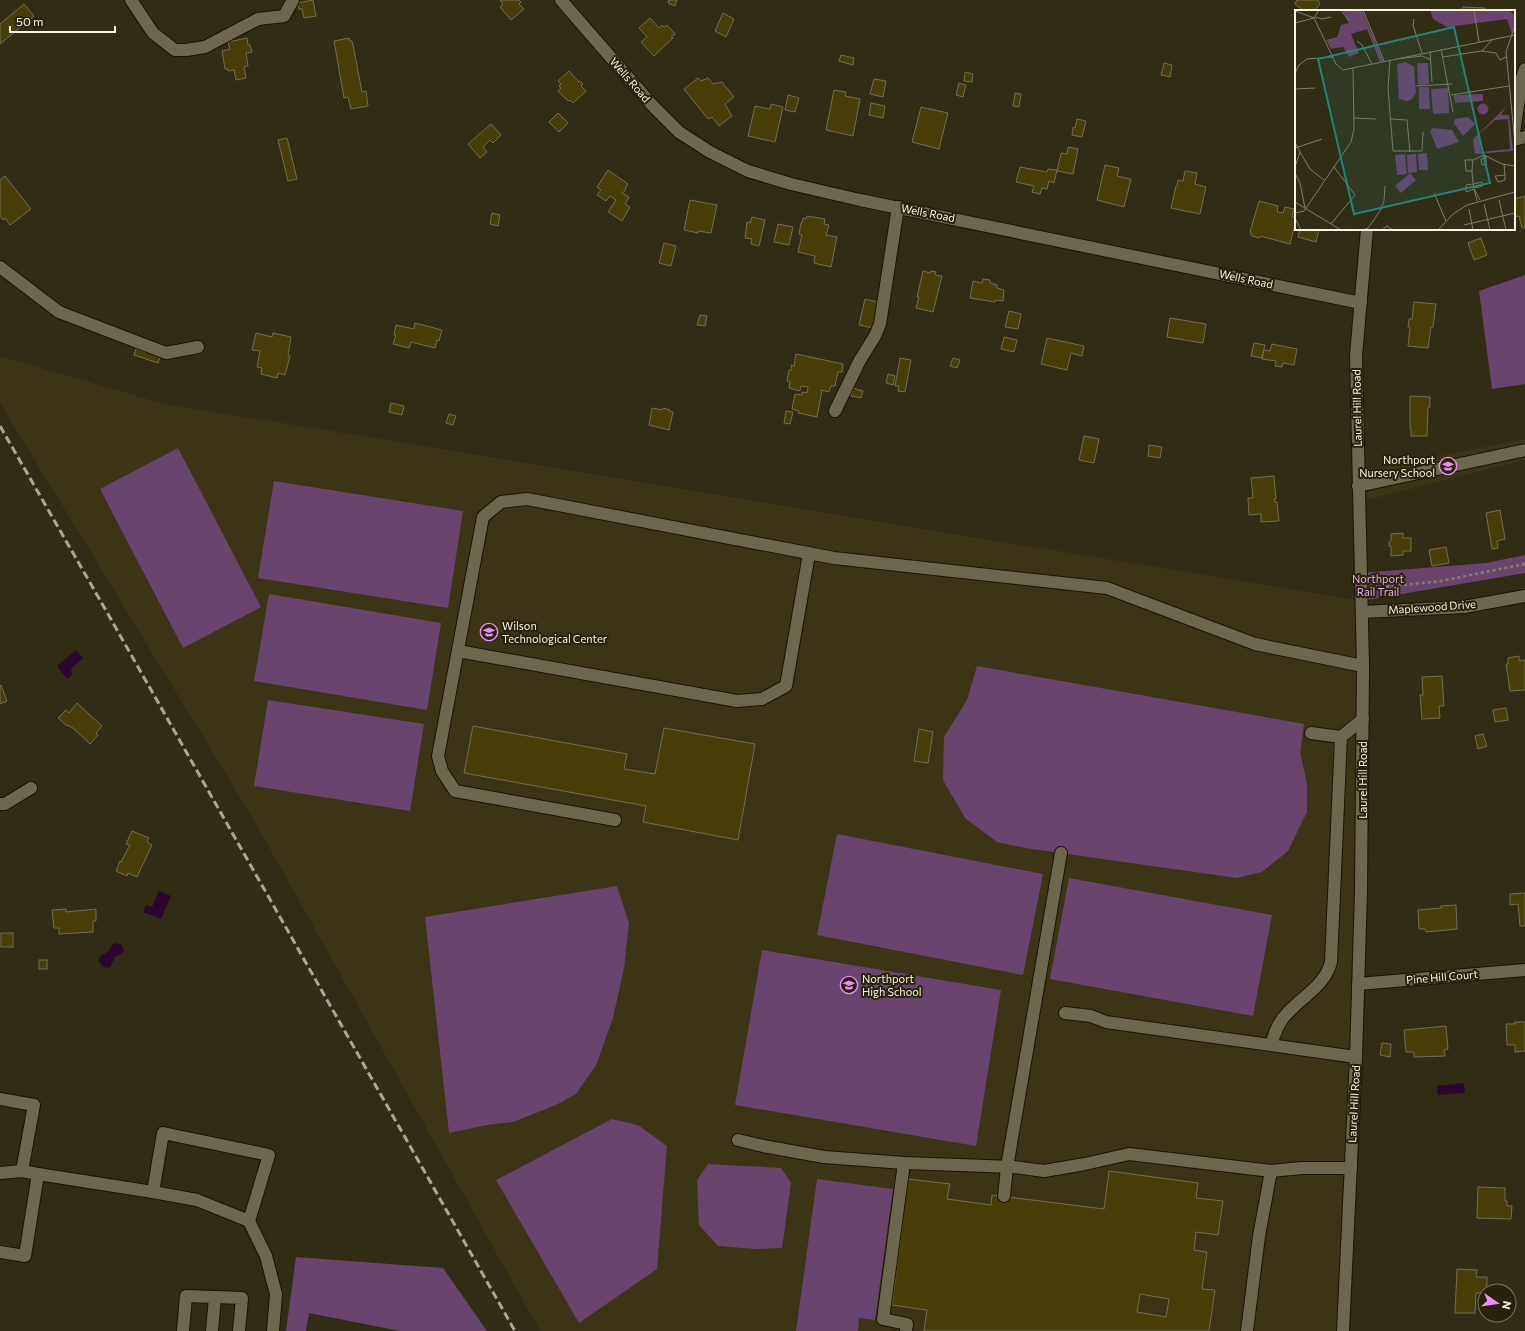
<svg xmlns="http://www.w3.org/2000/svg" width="1525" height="1331" font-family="Commissioner,sans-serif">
  <rect width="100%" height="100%" fill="#312c14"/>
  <g fill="#3b3515">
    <polygon points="0,356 161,403 1361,601 1351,1053 1339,1331 540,1331 255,822 0,403"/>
    <polygon points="1525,439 1525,460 1364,501 1364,471"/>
  </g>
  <g fill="#69446f">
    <polygon points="1525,275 1525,384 1492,389 1479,291"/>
    <polygon points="178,448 261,607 183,648 100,489"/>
    <polygon points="274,481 463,511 448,608 258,578"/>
    <polygon points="1525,555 1525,573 1361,601 1361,573 1486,563"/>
    <polygon points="269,594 441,623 427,710 254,681"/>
    <polygon points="977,666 1304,724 1300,753 1307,783 1307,812 1288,851 1262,872 1237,878 1025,848 997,842 965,818 943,780 944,737 967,700"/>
    <polygon points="268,700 424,724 410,811 254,786"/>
    <polygon points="837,834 1043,874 1023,975 817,935"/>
    <polygon points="1069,878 1272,915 1253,1016 1050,979"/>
    <polygon points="617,886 629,923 624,968 613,1018 596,1065 576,1094 556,1105 513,1122 487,1125 449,1133 425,917"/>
    <polygon points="762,950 1001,990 976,1146 735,1105"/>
    <polygon points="612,1119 638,1125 667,1146 657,1269 579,1323 496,1180"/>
    <polygon points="708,1164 781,1168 791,1183 782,1248 755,1249 718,1246 699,1225 697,1180"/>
    <polygon points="817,1179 893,1189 875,1320 859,1318 858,1331 796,1331"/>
    <polygon points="296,1257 443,1268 487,1331 400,1331 309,1313 306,1331 286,1331"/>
  </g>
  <g fill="#2b0631">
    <polygon points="76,650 83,658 71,669 72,675 67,679 57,666"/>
    <polygon points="159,891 171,896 161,919 143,912 146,905 152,907"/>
    <polygon points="116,943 122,945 124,951 121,954 115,957 110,968 103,967 99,962 99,957 109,951 112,945"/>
    <polygon points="1464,1083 1465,1093 1438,1095 1437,1086"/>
  </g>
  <g fill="#473e0a" stroke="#736e53" fill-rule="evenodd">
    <polygon points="313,0 316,16 304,18 302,9 299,9 297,3"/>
    <polygon points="500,0 519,0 521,2 519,4 524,9 511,20 500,7 503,4"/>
    <polygon points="669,0 677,0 675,6 668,3"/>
    <polygon points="1297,0 1318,0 1320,4 1314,11 1304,11 1295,4"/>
    <polygon points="24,4 34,16 0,44 0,24"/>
    <polygon points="1463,7 1485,8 1486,11 1460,11"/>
    <polygon points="723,13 734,19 726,37 715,31"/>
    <polygon points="650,18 659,28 662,25 664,27 667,25 675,34 671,37 673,38 654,56 641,42 647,37 639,28"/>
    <polygon points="247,38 248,45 250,45 252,52 246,53 248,66 244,67 246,78 236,80 234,70 228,71 228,69 225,69 222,51 230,49 228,42"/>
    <polygon points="349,38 350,41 352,41 353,45 362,92 366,91 368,106 351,109 348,97 344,98 334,41"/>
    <polygon points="841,55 854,58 853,65 839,61"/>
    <polygon points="1164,63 1172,65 1170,77 1161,75"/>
    <polygon points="569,71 579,82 580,81 583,84 581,86 586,91 573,103 570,100 569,101 566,99 558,91 561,88 559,86 561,84 558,81"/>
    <polygon points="965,72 973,74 972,82 964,81"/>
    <polygon points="698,78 701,81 708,78 713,84 722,82 734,97 725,104 732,116 719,126 712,117 708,119 684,89"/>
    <polygon points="874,79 886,81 883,97 870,94"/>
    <polygon points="959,83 966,85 963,97 956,95"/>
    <polygon points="834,90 846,92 845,96 860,99 853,136 826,130"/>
    <polygon points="1015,93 1021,94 1019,107 1013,106"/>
    <polygon points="788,95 799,98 795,112 785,110"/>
    <polygon points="871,103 885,106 883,118 869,115"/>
    <polygon points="771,104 783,107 775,142 748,136 755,106 770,109"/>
    <polygon points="921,107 948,113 939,149 912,142"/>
    <polygon points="558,113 568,123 559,132 549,122"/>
    <polygon points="1077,119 1086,121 1082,137 1072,135 1073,127 1075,128"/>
    <polygon points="491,124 501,135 493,143 490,140 483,147 487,152 480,158 468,144"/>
    <polygon points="287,138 297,179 288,181 278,140"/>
    <polygon points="1068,147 1078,149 1073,174 1057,171 1061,153 1067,154"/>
    <polygon points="1105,165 1119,168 1117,176 1131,179 1124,207 1097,200"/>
    <polygon points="1020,167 1047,172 1048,169 1057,170 1054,183 1049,181 1047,189 1042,188 1040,194 1032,192 1034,186 1016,182"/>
    <polygon points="608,170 628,184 625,189 626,190 622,193 629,197 625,204 630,207 622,221 608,212 616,200 610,196 606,201 597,195 601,190 597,187"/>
    <polygon points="1185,171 1197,173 1195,184 1206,187 1200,214 1171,208 1176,186 1177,186 1178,180 1183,181"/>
    <polygon points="5,176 31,209 10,225 5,218 3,220 0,215 0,180"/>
    <polygon points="1525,196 1525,228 1522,228 1519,216 1514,217 1514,199"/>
    <polygon points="690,200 717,205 711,233 698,231 698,233 684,230"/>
    <polygon points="1259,201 1278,206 1277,212 1283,213 1285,207 1294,209 1292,216 1296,217 1296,220 1290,244 1260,236 1259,238 1252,236 1250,232"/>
    <polygon points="492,213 500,215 498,226 490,224"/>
    <polygon points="807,216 825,219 824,224 829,225 826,235 837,237 831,267 814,263 815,256 798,252 802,235 799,234 801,223 802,223 803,218 806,219"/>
    <polygon points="752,217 765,220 759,246 751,244 752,239 745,238 747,222 750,223"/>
    <polygon points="778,224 793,227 789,245 774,242"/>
    <polygon points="1300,229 1319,229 1316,242 1298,237"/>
    <polygon points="1481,238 1487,255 1474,260 1468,243"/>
    <polygon points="664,243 676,246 671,266 659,263"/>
    <polygon points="923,271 930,273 931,271 936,272 935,275 942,276 933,312 916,308 919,297 917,297"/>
    <polygon points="983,279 990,280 990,283 997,285 997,288 1004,290 1003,301 995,300 995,302 970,298 973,281 982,283"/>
    <polygon points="865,299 878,302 873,328 859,325"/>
    <polygon points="1414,302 1436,304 1433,327 1431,327 1428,348 1408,346 1410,327 1408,327 1409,319 1412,319"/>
    <polygon points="1009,311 1021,314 1018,329 1005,327"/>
    <polygon points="700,315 707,316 705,326 697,325"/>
    <polygon points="1170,318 1206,324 1203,343 1167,337"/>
    <polygon points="415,323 442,330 439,341 437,340 435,348 411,342 409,348 393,344 396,335 394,335 396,325 414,329"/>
    <polygon points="256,333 272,337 273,333 291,337 288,355 290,356 285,375 278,373 277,378 261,374 262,368 257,367 260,351 252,350"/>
    <polygon points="1004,337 1017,340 1014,352 1001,349"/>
    <polygon points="1047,338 1084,346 1082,356 1071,353 1067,370 1041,364"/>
    <polygon points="1254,343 1265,345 1262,358 1251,356"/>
    <polygon points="1272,344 1297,349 1294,365 1283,363 1282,367 1275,366 1276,361 1262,359 1264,350 1270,351"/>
    <polygon points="136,349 160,357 158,363 134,355"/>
    <polygon points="796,354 843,364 842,372 838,372 835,386 831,386 829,392 822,390 817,417 798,413 799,411 792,409 795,394 802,395 802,392 807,393 808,387 801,386 800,391 789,388 790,382 787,381 789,370 792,370 791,365 794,366"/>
    <polygon points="900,358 911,360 905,392 898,391 899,386 895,386"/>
    <polygon points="953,358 960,360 957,368 950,366"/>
    <polygon points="888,374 895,376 893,385 886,383"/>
    <polygon points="853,388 863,391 861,398 851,396"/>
    <polygon points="1410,396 1430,397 1430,407 1428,407 1427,436 1411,436 1411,429 1410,429"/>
    <polygon points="391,403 404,406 402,415 389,412"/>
    <polygon points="652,408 662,410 663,408 670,410 669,411 673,412 669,430 649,425"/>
    <polygon points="786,411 793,412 790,424 784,423"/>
    <polygon points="449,414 456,416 453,425 446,423"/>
    <polygon points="1084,436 1099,439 1094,463 1079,460"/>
    <polygon points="1149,445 1162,447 1160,458 1148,456"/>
    <polygon points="1274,476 1276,499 1274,499 1275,502 1277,502 1279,521 1261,522 1261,514 1249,515 1248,498 1253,498 1251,478"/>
    <polygon points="1500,510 1505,539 1497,541 1498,548 1492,549 1486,513"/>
    <polygon points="1403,533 1403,538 1411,538 1411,551 1403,551 1403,555 1391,556 1391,546 1389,546 1389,542 1391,541 1391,534"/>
    <polygon points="1446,547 1449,563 1432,566 1429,550"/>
    <polygon points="1519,656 1519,661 1525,660 1525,690 1510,691 1506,664 1508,664 1508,658"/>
    <polygon points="1442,676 1444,706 1439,706 1440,718 1422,719 1420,695 1423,695 1422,677"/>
    <polygon points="1,685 7,701 0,704 0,686"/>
    <polygon points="77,703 102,726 96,733 98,735 90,744 73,728 67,725 67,726 58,718 66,710 69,713"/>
    <polygon points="1506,708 1508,720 1495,722 1493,710"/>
    <polygon points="473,726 627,754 624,769 655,774 664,728 755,744 738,840 643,822 646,806 464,773"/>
    <polygon points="919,729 933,732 928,763 914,761"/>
    <polygon points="1483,734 1487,746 1478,749 1475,736"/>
    <polygon points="132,831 149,838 147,842 152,845 137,877 128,873 127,876 116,871 120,861 122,862 122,860 130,845 126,844"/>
    <polygon points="1525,893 1525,926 1520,926 1518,904 1510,905 1510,894"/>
    <polygon points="1456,905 1457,929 1426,932 1425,929 1419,929 1418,910 1441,908 1441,906"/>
    <polygon points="66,909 66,912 96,909 96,921 93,921 93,932 59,934 59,928 54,928 52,910"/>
    <rect x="1" y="933" width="12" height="14"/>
    <rect x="39" y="960" width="8" height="9"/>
    <polygon points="1515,1022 1525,1022 1525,1051 1515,1052 1515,1045 1507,1045 1506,1024 1515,1024"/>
    <polygon points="1446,1026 1448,1049 1444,1050 1445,1056 1414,1057 1414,1052 1406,1052 1404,1030"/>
    <polygon points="1382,1043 1391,1044 1390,1057 1380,1055"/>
    <path d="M1109,1171L1198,1183L1196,1198L1223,1201L1218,1235L1196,1232L1194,1250L1207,1252L1202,1289L1215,1290L1209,1331H924L927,1310L892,1305L908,1179L950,1184L947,1199L991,1205L992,1195L1104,1209ZM1140,1294L1169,1299L1166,1317L1137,1312Z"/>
    <polygon points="1478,1187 1505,1188 1505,1201 1507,1201 1507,1206 1512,1206 1511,1219 1477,1218"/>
    <polygon points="1457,1269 1477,1270 1476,1277 1487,1277 1487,1291 1485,1291 1485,1293 1476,1293 1475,1313 1455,1313"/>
  </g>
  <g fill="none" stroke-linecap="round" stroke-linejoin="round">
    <defs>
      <g id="minor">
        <polyline points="131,0 153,33 175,50 186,50 205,47 258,19 284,16 293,0"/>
        <polyline points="561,0 652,105 679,132 710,152 748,171 791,184 860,200 1361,303"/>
        <polyline points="1514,133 1522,78 1525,69"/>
        <polyline points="1514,140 1525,137"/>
        <polyline points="0,267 59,312 166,353 198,347"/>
        <polyline points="835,411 860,360 875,336 880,324 898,207"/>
        <polyline points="1358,486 1525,450"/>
        <polyline points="1362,612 1464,607 1525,596"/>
        <polyline points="458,651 737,701 762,699 786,686 809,554"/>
        <polyline points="1311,733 1341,737"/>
        <polyline points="0,804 5,804 31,788"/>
        <polyline points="615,820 455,791 442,771 438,756 483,517 501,502 527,499 834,558 1107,588 1255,644 1363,666"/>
        <polyline points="1358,984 1525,970"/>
        <polyline points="1065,1013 1091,1016 1106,1022 1356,1057"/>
        <path d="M1271,1045C1274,1035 1277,1025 1284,1017C1299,998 1325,987 1331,962L1341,737L1363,719"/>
        <polyline points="0,1099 34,1105 22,1171"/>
        <polyline points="738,1140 763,1146 824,1157 904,1163 1014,1167 1044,1171 1085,1164 1129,1154 1271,1171 1302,1168 1351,1168"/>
        <polyline points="904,1163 883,1319 907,1324 906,1331"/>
        <polyline points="0,1173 22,1171 38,1174 25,1256 0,1252"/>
        <polyline points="38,1174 153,1192 163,1133 269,1155 249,1221 197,1200 153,1192"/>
        <polyline points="1004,1196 1007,1167 1061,853"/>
        <polyline points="249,1221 266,1256 276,1294 273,1331"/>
        <polyline points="183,1331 186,1296 242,1298 239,1331"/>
        <polyline points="212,1331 215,1297"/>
        <polyline points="1247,1331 1259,1236 1271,1171"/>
        <polyline points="1343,1331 1356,1057 1361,891 1363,666 1356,356 1367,229"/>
      </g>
    </defs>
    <use href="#minor" stroke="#191400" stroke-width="14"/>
    <polyline stroke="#837f6b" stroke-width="2.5" stroke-dasharray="3 3" stroke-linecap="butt" points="1374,588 1441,581 1525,564"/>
    <use href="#minor" stroke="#6c674d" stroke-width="12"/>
    <polyline stroke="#aaa794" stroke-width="3" stroke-dasharray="8 4" stroke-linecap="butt" points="0,426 100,600 515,1331"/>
  </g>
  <defs>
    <symbol id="school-ring" viewBox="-11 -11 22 22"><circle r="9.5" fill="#27220a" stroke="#ec8cfb" stroke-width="1.5"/><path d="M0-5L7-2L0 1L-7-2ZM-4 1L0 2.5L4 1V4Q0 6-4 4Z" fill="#ec8cfb"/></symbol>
  </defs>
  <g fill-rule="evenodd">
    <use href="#school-ring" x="1438" y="456" width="20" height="20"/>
    <use href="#school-ring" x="479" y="622" width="20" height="20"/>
    <use href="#school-ring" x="839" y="975" width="20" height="20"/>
  </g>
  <g text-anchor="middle" stroke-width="4" stroke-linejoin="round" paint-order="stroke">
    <g font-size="11" fill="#f6f4e5" stroke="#27220a">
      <text transform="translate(630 80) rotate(49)" y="4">Wells Road</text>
      <text transform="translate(928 213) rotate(11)" y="4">Wells Road</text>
      <text transform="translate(1246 279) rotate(12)" y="4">Wells Road</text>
      <text transform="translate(1357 408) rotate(-91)" y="4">Laurel Hill Road</text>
      <text transform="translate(1432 607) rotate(-4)" y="4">Maplewood Drive</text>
      <text transform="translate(1363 780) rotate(-90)" y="4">Laurel Hill Road</text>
      <text transform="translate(1442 977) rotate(-5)" y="4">Pine Hill Court</text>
      <text transform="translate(1354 1104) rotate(-87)" y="4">Laurel Hill Road</text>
    </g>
    <g font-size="11" fill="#f6f4e5" stroke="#27220a" text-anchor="start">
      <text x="1435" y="464" text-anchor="end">Northport<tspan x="1435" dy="13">Nursery School</tspan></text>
      <text x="502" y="630">Wilson<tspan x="502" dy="13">Technological Center</tspan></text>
      <text x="862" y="983">Northport<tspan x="862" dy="13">High School</tspan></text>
    </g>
    <g font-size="11" fill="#e7aaf0" stroke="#27220a">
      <text x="1378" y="583">Northport<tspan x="1378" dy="13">Rail Trail</tspan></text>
    </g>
  </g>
  <g transform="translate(1295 10)">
    <rect width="220" height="220" fill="#312c14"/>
    <path d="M48,0H67L88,51L85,52L72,19L56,24L64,43L54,47L48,37L36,39L31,30L42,27L46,15L54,13ZM135,0H213L220,5V17L217,24L212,9L152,17L138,9ZM111,52L119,57L121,83L116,90L112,91L104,89L102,54ZM122,53H133L134,74L123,75ZM124,77H134L135,99H124ZM153,78L154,103L138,104L136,79ZM188,84V91L160,93L159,85ZM182.5 99a5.5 5.5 0 1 1 11 0a5.5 5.5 0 1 1-11 0ZM211,97L206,105H214L218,141L180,144L178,129ZM213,109L215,139L186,142L185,123L200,110ZM173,107L180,114L168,126L159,113L160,109ZM138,118L157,120L164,132L142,139L135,121ZM132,143L133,160H124L123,144ZM110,144L112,164L102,165L100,145ZM121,144L122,162L113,163L112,145ZM115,163L121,170L106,183L100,176Z" fill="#69446f" fill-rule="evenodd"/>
    <path fill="none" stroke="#807c68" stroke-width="1" d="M46,0L54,11M68,0L89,51M179,0L184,32M0,1L19,8L24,0M20,7L27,9L36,7M119,9L118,15L127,43M0,13L19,8L41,54L48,60L220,25M220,15L211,42L220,133M62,31L67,35L77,54M146,39L158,102M135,41L137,72M187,41L197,30M148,47L186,41L201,43L205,50L211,47M101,49L127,46L136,50M95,50L93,78L98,141H127L128,122M0,63L4,55L12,49L38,47M121,76L157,74M0,79L20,78M156,85L214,76M59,108L81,109M96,109L112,110L115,142M0,132L5,142L0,157M0,138L27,129M5,142L15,159L29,170M190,145L191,148L186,149L187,155L191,154V148M178,150L189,145L207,154L220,156M209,154L210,165V170L203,172L200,166L210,165M177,161L178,150H170L171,161H177L178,173M0,163L5,173L10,198M178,174L187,172V176L179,178L178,174L171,175V182L179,179M139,183L151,211M204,190L211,220M182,191L179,179L185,190M0,192L46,220M189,194L195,220M174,199L178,220M0,203L9,201L56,132L59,119L58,58M0,208L6,220M36,214L60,185L39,157M169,215L220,203M68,220L73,218L85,201L89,191L90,176M87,220L92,216L98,220M143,220L158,204L172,195L220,182"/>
    <path fill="#26837a" fill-opacity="0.15" stroke="#26837a" stroke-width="2" d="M159,17L195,173L59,204L23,49Z"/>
    <rect width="220" height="220" fill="none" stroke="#f6f4e5" stroke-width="2"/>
  </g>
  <g transform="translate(1497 1303) rotate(103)"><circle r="19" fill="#27220a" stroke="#7a7662"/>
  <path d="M0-3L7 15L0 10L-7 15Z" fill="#ec8cfb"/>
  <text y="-6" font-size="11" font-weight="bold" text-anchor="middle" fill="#f6f4e5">N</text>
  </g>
  <path d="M10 26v6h105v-6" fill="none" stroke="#f6f4e5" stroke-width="2"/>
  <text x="16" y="26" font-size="12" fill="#f6f4e5" stroke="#27220a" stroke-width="3" paint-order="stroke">50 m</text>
</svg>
